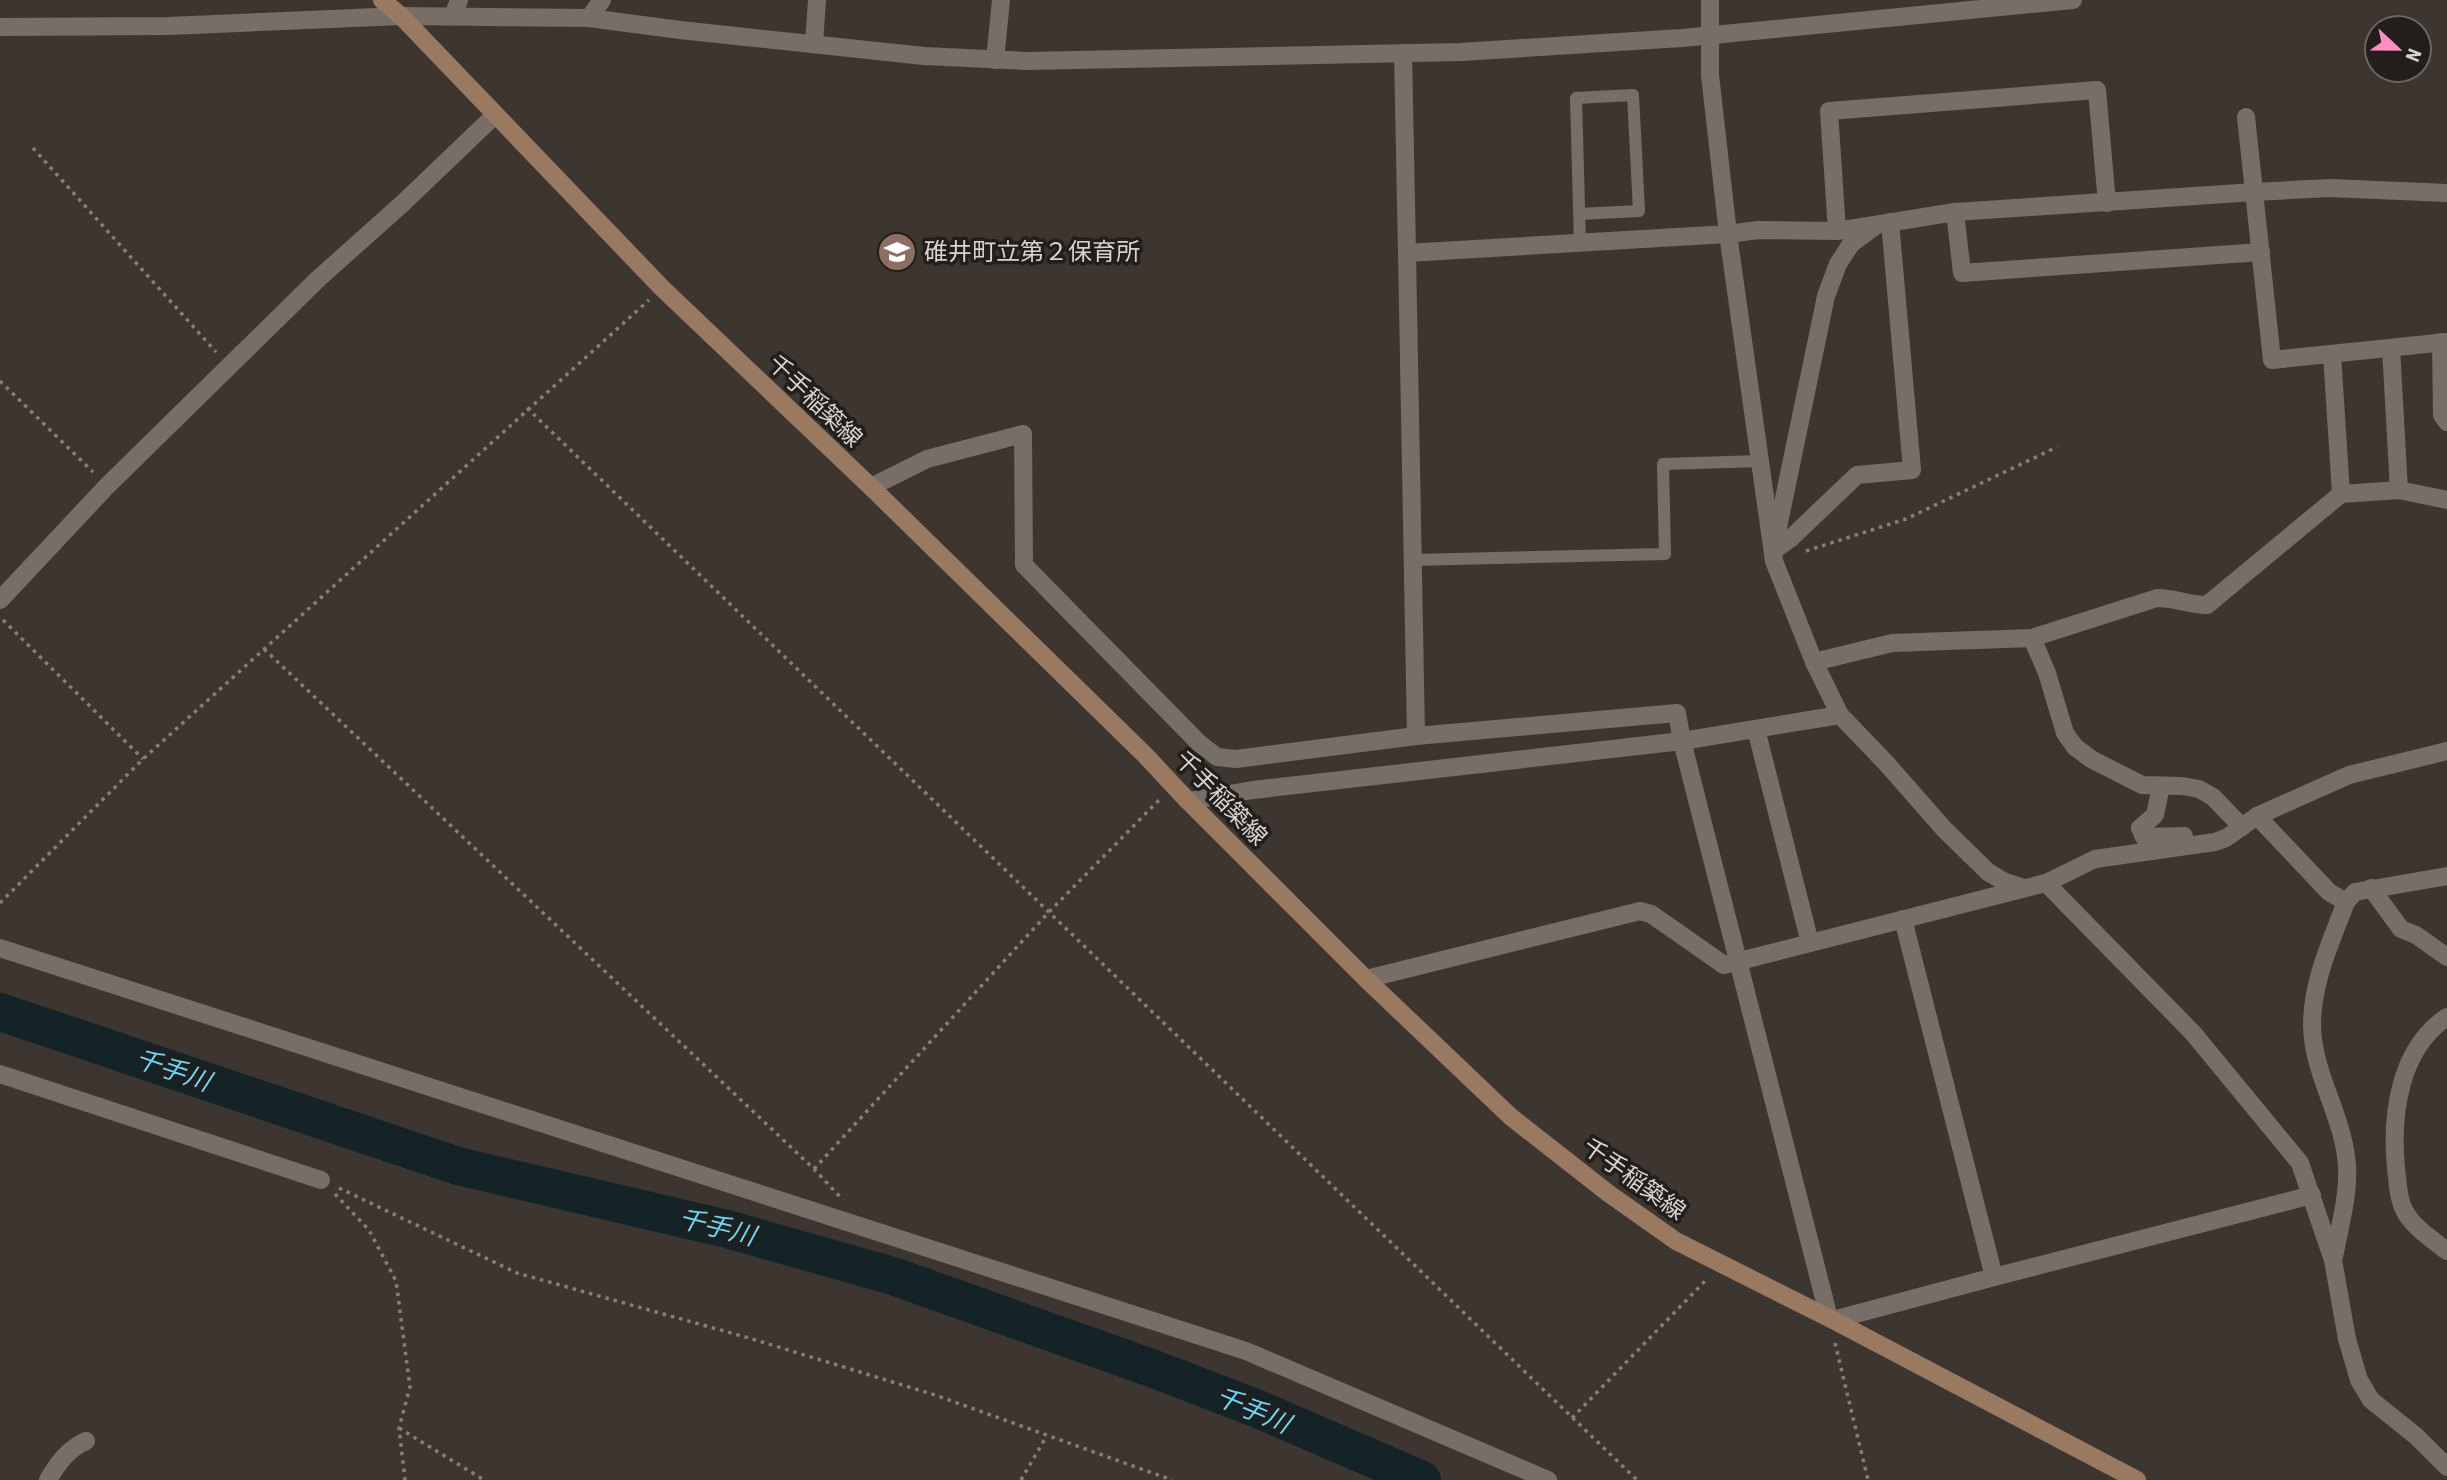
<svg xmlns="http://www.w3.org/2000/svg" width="2447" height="1480" font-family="'Roboto Condensed','Noto Sans JP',sans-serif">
  <rect width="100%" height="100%" fill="#3d3630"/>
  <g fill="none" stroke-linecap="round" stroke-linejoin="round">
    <polyline stroke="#132328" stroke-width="38" points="0,1012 458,1166 727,1229 893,1276 1154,1369 1258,1409 1422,1480"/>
    <g stroke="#857f7a" stroke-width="3.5" stroke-dasharray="3.5 5" stroke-linecap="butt">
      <polyline points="33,148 216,352"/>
      <polyline points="0,381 93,472"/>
      <polyline points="527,408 1637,1480"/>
      <polyline points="1806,551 1906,519 2057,447"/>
      <polyline points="3,620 143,759"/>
      <polyline points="264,649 814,1169 843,1200"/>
      <polyline points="0,903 143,759 649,300"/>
      <polyline points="814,1169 1048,913 1160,799"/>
      <polyline points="339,1188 517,1273 749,1338 935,1395 1172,1480"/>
      <polyline points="335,1194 369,1230 396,1281 410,1387 399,1428 405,1480"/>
      <polyline points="1835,1343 1868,1480"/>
      <polyline points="1572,1418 1708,1278"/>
      <polyline points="399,1428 484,1480"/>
      <polyline points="1021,1480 1046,1437"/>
    </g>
    <g stroke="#776e68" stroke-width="12">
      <polyline points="1579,214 1639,211 1633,95 1576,98 1580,244"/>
      <polyline points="1413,560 1665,554 1663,464 1761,461"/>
    </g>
    <g stroke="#776e68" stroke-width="18">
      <polyline points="453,16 459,0"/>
      <polyline points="814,44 817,0"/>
      <polyline points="995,60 1001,0"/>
      <polyline points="2246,117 2272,360 2447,342"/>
      <polyline points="1955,212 1962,273 2261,252"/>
      <polyline points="1837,231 1829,111 2097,90 2107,203"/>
      <polyline points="1407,253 1416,736"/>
      <polyline points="2441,342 2442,415 2447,422"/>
      <polyline points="2391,348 2399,490"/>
      <polyline points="2332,354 2341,494"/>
      <polyline points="871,487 927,459 1023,434 1024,565 1199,743 1217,757 1236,759 1416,736 1677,713 1682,741 1829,1318"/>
      <polyline points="1776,537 1826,296 1838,264 1851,244 1874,227"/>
      <polyline points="1773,551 1790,539 1857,475 1912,470 1890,222"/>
      <polyline points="0,600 107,486 213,382 318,279 402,204 495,115"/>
      <polyline points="2032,638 2047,673 2065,733 2075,747 2091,759 2142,785 2182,786 2199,789 2213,797 2242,827"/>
      <path d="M1814,662L1892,643L2032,638L2157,598C2175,598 2189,605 2207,605L2341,494L2399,490L2447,500"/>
      <polyline points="1756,729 1810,943"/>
      <polyline points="2161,786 2155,815 2140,828 2144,837 2184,836"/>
      <polyline points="1188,801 1253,790 1682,741 1840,715"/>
      <path d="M2257,816L2329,892L2346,902C2331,942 2312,981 2312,1026C2313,1072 2340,1111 2346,1156C2351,1189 2340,1224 2334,1257"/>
      <polyline points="2046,883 2193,1033 2300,1163 2333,1260 2347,1339 2359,1380 2371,1400 2416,1436 2447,1467"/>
      <polyline points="2024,888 2003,881 1988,872 1944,829 1887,764 1840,715 1814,662 1774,561 1728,234 1758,230 1837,231 1955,212 2255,192 2330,188 2447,193"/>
      <polyline points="2371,888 2401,929 2416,935 2447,957"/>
      <polyline points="2346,902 2355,892 2447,876"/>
      <polyline points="0,948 1246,1351 1548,1480"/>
      <polyline points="1366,979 1640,911 1651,914 1724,965 2046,883 2095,859 2215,842 2226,838 2257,816 2349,775 2447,751"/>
      <path d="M2447,1017C2399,1049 2391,1115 2396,1168C2398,1184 2398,1202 2407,1215C2417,1230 2433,1240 2447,1251"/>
      <polyline points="0,1074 321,1180"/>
      <polyline points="1994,1277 2312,1195"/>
      <polyline points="1833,1320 1994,1277 1903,919"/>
      <path d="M48,1480C58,1463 68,1449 86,1441"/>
    </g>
    <g stroke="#776e68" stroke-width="18">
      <polyline points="589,18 602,0"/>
      <polyline points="0,27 169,26 401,16 589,18 680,30 924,56 1026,61 1461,52 1682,38 2073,0"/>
      <polyline points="1403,53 1407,253 1728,234 1710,75 1710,0"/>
    </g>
    <polyline stroke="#997a61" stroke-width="18" points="382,0 401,16 662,288 871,487 1146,756 1188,801 1366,979 1511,1117 1608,1193 1676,1241 1833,1320 2137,1480"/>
  </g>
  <defs>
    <symbol id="school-disc" viewBox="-11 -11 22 22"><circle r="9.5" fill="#8d6e63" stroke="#211e1b"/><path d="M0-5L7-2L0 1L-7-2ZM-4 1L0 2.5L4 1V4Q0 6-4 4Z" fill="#fff"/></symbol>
  </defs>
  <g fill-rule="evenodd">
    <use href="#school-disc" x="875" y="230" width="44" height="44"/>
  </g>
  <g text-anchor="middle" stroke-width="7" stroke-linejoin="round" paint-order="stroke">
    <g font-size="24" fill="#d8d3cf" stroke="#211e1b" text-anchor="start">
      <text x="924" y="260">碓井町立第２保育所</text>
    </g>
    <g font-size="24" fill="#d8d3cf" stroke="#211e1b">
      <text transform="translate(815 401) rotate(44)" y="8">千手稲築線</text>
      <text transform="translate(1221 798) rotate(46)" y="8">千手稲築線</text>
      <text transform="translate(1634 1179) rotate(36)" y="8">千手稲築線</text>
    </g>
    <g font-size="26" font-style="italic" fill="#5edbfe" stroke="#211e1b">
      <text transform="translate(173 1070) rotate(19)" y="9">千手川</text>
      <text transform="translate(717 1227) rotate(14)" y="9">千手川</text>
      <text transform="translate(1253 1410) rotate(23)" y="9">千手川</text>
    </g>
  </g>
  <g transform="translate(2398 49) rotate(112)"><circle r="33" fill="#211e1b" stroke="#6a6663" stroke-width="2"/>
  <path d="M0-5L12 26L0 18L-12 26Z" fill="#fd8ebe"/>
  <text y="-10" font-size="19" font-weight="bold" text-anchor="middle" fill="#d8d3cf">N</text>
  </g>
</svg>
